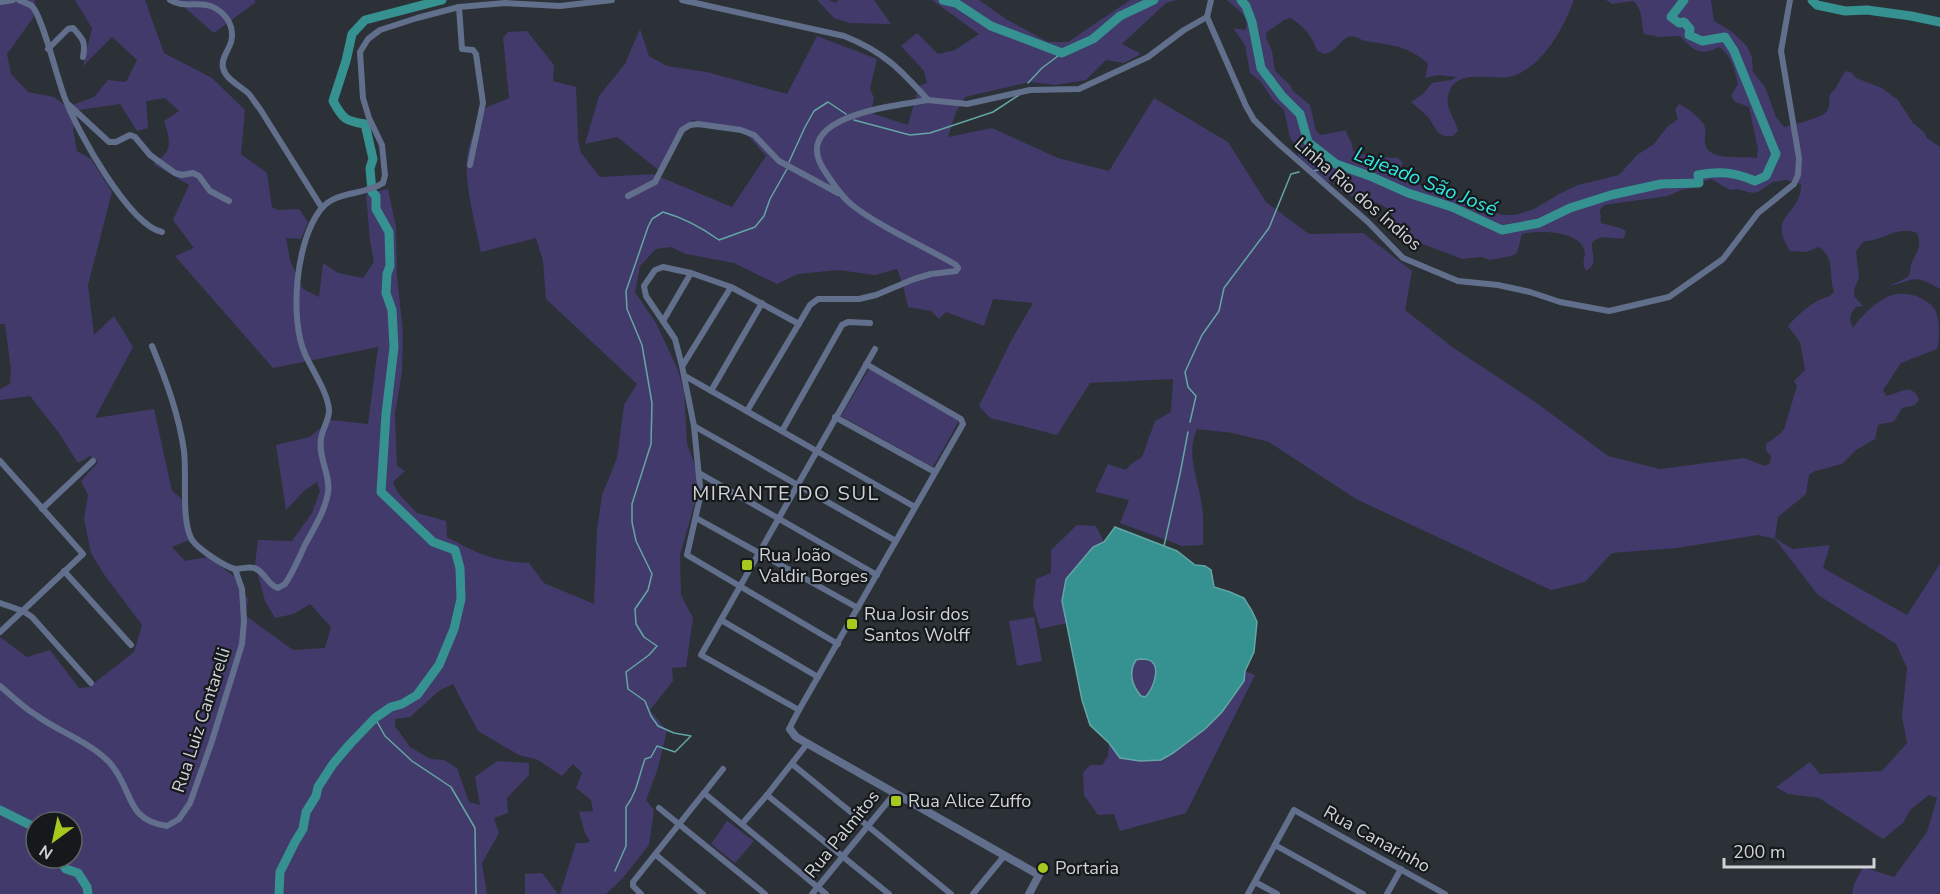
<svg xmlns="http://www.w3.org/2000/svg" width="1940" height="894" font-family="'Nunito Sans',sans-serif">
  <rect width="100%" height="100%" fill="#2b3136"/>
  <g fill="#423a6a" fill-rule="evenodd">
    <path d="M0,0H35L33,18L7,54L11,74L28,92L54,97L67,107L94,97L108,80L126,82L137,60L112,37L83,66L92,28L75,0H145L164,53L212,78L245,110L241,154L267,173L272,207L278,210L299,209L308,222L301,239L286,238L290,260L303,289L319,297L323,263L338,273L363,278L374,262L370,241L366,194L388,189L396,227L397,277L403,332L402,372L395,413L397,466L405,471L393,482L398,493L417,513L446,521L447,537C478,554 493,561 529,563L544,583L594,604L597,530L602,495L617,458L624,405L637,384L546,299L543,261L536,238L481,252C476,227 462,175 468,151C471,136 479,122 485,108L509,98L503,38L508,32L527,31L554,65L553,81L576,87L578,140L581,153L600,177L653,174L732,207L766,156L742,129L692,120L681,133L661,172L617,137L585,144L599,96L625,64L640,29L649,56L667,66L707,72L787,94L817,36L877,59L870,89L874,98L871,113L908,125L919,86L927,83L924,71L901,46L917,33L938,54L955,50L979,34L932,0H979L1006,19L1048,42H1068L1130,0H1177L1166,3L1122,44L1141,54L1124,63L1106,60L1086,80L1056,85L1030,82L965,97L956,112L948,137L992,128L1058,158L1109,171L1154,98L1228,142L1266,202L1309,234L1363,233L1412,271L1405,310L1455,349L1534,401L1608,456L1660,469L1744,458L1765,466L1770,463L1771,456L1766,451V444L1780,434L1784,429L1797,386L1794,381L1805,370L1800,342L1788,326C1796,316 1809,305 1821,299C1827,297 1829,297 1834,292C1828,275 1836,259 1819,247L1806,252L1790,251C1766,213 1802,216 1801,184L1786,180L1773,182L1758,192L1752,193L1737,189L1730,190L1711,179L1699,183L1694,188L1681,190L1668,196L1604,205L1600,210L1601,223L1620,228L1626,231L1624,238C1612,241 1602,232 1592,243C1591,256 1599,263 1586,271C1580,261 1587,257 1584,249C1578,230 1537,230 1522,234L1517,253L1511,256L1490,260L1482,257L1462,259L1402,236L1396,232C1395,227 1395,222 1393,217C1386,198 1355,201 1341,191V184L1335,181L1328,182L1321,179L1302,162L1298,156V149L1290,138L1284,110L1273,100L1261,82L1250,73L1245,45L1233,28L1245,30C1251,16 1236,9 1227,0H1574C1563,28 1546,62 1516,75C1497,84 1455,64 1448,96C1445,108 1456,120 1458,131L1453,136C1435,138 1436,126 1427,116C1422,111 1416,106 1411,102L1423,94L1432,83L1451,80L1457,77L1438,75L1425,78L1428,64C1410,46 1390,45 1366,41C1360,40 1354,34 1348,37C1339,41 1338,50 1325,54L1317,51C1313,37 1303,25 1290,18L1284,20L1267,32L1266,38L1272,51L1275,71L1290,85L1293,91L1310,105L1316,131L1321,135L1347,130L1346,132L1352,144L1353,151L1372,157L1398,158L1403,163L1400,169L1401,175L1418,185L1431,186L1502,215H1515L1534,209L1559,194L1578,185L1619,175L1637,155L1654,144L1667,127L1678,119L1675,110L1679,104C1687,108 1700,117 1704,125C1709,136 1698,146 1714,154C1724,159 1745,156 1757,158L1758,149L1749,107L1735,102L1731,96L1738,84C1735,71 1731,54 1719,47C1700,57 1693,50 1680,36L1660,37L1644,34C1641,22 1643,9 1633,1L1612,4L1606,0H1711L1714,21L1731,31L1747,46L1752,58L1753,72L1765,87L1776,117L1784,127C1794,124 1826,118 1828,109C1830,104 1829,99 1830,94L1835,89L1845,71L1852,73L1856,78L1882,88L1898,100L1913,123L1924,132L1927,138L1940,147V289C1913,273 1916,280 1889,286C1894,283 1901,281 1906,278C1911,274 1910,270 1911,265C1915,252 1923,249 1917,233C1896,225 1883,242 1864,241L1856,251L1859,277L1854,290V296L1863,306L1856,307C1849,314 1849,319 1853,328C1862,315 1877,300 1892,295C1906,291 1924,296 1934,308C1940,316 1940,339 1937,349L1901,363L1883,390L1886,396C1899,394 1912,381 1919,400L1915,405L1902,408C1890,428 1898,419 1878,425L1875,439L1856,450L1842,464L1815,471L1809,475L1806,494L1778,517L1775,538L1792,549L1830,545L1823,568L1907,615L1940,564V894H1852L1854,884L1863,867L1894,877L1927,832L1937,798L1929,795L1910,810L1903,823L1883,839L1819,798L1788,794L1776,787L1810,762L1820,774L1882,771L1907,743L1902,716L1907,668L1896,644L1818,595L1775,539L1758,535L1677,548L1612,553L1585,582L1551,590L1356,499L1269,442L1233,433L1197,429C1185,455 1199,480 1202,507C1204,519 1203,532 1203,545L1182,546L1120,523L1129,500L1095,492L1108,464L1126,470L1131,464L1142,457L1155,421L1171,412L1173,379L1090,383L1057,435L990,418L979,406L1011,341L1033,303L993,299L984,326L946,312L939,319L931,311L908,307L903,285L897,269L875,275L838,270L798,274L777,284L734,263L686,254L671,247L656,249L640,266L635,292L656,323L678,370L684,392L687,444L697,471L695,502L680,555L681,595L693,618L686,667L672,668L673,681L650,710L667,731L657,771L646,800L654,810L649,845L622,879L606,894H560L576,843H586L590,841L585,833L579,812L593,811L591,800L576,788L582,773L573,764L562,776L538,760L519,755L478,731L453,684L440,690L410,717L395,719V726L410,747L431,759L444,760L457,768L469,802L480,805L475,777L497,761L529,763V775L507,798L508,813L494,818L499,833L482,863L487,894H0V637L27,657L50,650L79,688L89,687L134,652L142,625L103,573L91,553L84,519L88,495L81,481L98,462L90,456L78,463L59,433L30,396L0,400V389L10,384L11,370L5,324H0ZM165,98L179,111L164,121C171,142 173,152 153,164L189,185L173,220L194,248L175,256L273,368L378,347L368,424L330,420L310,437L276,445L286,510L304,491L317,482L320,491L312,513L292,541L258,540L255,564L265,601L275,618L294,614L310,604L331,627L325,648L293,650L246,616L248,599L235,577L208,557L185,561L172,547L189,540L181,498L172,491L154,409L95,418L133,347L114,316L94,335L88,285L112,192L91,159L77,151L73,130L79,110L120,104L137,131L148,128L146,101ZM36,822H72V858H36Z"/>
    <polygon points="176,0 254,0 256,2 214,33"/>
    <polygon points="817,0 829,0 836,3 838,0 874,0 891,24 850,23 834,18"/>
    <polygon points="869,369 959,421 933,467 841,416"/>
    <polygon points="1077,525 1096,526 1104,542 1093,547 1062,601 1067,623 1040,629 1033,605 1036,579 1051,573 1051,550"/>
    <polygon points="1034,617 1042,661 1017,666 1009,621"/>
    <path d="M1140,659C1145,659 1151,659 1154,664C1159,672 1152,691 1145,697H1141C1132,686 1128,672 1136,660Z"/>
    <polygon points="1245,671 1255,675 1186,813 1120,831 1114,814 1098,815 1084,795 1083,773 1090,765 1102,765 1108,756 1109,743 1121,758 1140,761 1161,760 1173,753 1205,729 1244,681"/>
    <polygon points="727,821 754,841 735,863 711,844"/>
    <polygon points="542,873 558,894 525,894 525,874"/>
  </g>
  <path fill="#359290" stroke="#63a6a5" stroke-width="1.5" fill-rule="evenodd" d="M1115,527L1177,551L1195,565L1205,566L1211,570L1214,587L1230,592L1244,598L1252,611L1257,622L1254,652L1245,671L1244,681L1222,712L1205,729L1173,753L1161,760L1140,761L1120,758L1109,743L1090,725L1082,700L1062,601L1066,579L1093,547L1104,542ZM1140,659C1145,659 1151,659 1154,664C1159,673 1152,691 1145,697L1141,696C1132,686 1128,672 1136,660Z"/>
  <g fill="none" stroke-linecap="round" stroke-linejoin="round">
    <g stroke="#63a6a5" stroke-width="1.5">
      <polyline points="1028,83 1042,68 1062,53"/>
      <polyline points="854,120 910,135 930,133 993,112 1019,95"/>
      <polyline points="789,162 805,127 814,111 828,102 846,114"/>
      <polyline points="1314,171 1336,164"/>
      <polyline points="1190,422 1196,396 1188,387 1185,372 1202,335 1219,311 1224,288 1269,228 1291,174 1299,172"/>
      <polyline points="1164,546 1180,474 1188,432"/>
      <polyline points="375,718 385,736 412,761 451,787 475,828 476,894"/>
      <path d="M615,871L626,846V807C637,793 639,775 645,759L651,757L657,746L675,752L691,736L674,733L658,726L651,716L645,701L628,689L626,672L649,655L657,646L644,637L636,624L635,609L648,590L652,574L636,541L632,522V504L651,444L652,403L642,345L627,309L626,291L648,227L652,219L663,212C684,218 701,227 719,240L755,227L764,216L770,199L787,169"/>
    </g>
    <g stroke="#359290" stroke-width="9">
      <polyline points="943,0 956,3 991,26 1062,53 1093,39 1120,16 1154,0"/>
      <path d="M1241,0L1246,6L1252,22L1261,68L1282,96L1300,114L1308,142L1336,164L1370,176L1408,193L1452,207L1502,230L1539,223L1570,208L1611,195L1661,184L1699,183L1698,175C1721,171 1734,172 1755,181L1766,176L1776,154L1734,51L1725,37L1702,41L1689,35L1690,29L1684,22L1679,23L1671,17L1684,0"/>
      <polyline points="1812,0 1817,5 1845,11 1867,10 1911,16 1940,22"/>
      <polyline points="0,810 32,826 36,831"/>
      <polyline points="58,858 66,869 78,873 87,887 88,894"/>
      <path d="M279,894L280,872L295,842L303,829L306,812L316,796L318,787L333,764L350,744L375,718L391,707L402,704L417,695L439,665L454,629L461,599L460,568L455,550L433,542L381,492L386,414L394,347L392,310L386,293L387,274L390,266L389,232L376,209V196L372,192L370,168L373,159L365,124C345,121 343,119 333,101L346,61L352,34L365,20L442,0"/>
    </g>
    <g stroke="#626f8c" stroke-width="6">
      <path d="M19,0C23,2 29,4 32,6C43,17 58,83 66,101C78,132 129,225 162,232"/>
      <path d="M170,0C184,9 201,0 215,8C227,15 235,27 231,42C228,52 221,58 223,68C226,80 241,86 249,94C253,99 256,104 260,109L322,208"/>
      <path d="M682,0L844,36C884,52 900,69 928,100L967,104L1030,90L1079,89L1148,57L1184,30L1207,17L1211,0"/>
      <polyline points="0,2 13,0"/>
      <polyline points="459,7 462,49 473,50 476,54 483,103 470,165"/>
      <polyline points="1207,17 1246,106 1254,120 1279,144 1368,222 1403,258 1458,281 1498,285 1530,292 1560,302 1609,311 1669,297 1723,259 1758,213 1794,184 1798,175 1799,158 1781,51 1790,0"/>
      <path d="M48,49L68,29L73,28C83,39 86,42 83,57"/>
      <polyline points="69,105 109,142 116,142 130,135 135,137 150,155 175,173 182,175 193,173 199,176 210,191 229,201"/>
      <polyline points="628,196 655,182 682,130 690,125 698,124 741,130 754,135 779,161 838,193"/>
      <polyline points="663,321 691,273"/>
      <polyline points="799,324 731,287 691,273 663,267 655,270 644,286 646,296 675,339 682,366 694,426 700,487 699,502 687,555 838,644"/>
      <path d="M152,346C166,380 179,415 184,451C187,475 181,517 191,538C195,547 226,568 236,569C242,569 248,566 254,568C265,571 267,585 278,588L285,584C294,571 299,557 306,543C314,528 325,511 328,493C331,475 318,458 321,439C322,429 330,419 329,409C327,391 312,370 305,354C289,318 296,240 321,209C337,190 363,196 383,183L385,175L382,145L369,118L363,98L360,52L368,39L380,30L417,18L459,7L505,3L560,6L612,0"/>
      <polyline points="683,365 731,287"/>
      <polyline points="685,376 915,507"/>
      <polyline points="711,391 762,303"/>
      <path d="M747,411L810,305L818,299H859L876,295L914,279L931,274L956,271L958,268L956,265C922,245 883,229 852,205C841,196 834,185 826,173C785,116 894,106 928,100"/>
      <polyline points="835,417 935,472"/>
      <polyline points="694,426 896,541"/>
      <polyline points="782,431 842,325 848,322 870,323"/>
      <polyline points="0,461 83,554 0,632"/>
      <polyline points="699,473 877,575"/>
      <polyline points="42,509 93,461"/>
      <polyline points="696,518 858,608"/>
      <polyline points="64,571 131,645"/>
      <polyline points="0,603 23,611 32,617 91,683"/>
      <polyline points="721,620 818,677"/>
      <path d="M0,686C12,696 23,707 36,715C59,732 90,742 109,762C134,789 124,820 167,826L179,819L190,803L211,744L242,644L244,621L242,589L235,569"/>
      <polyline points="799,710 701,655 875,349"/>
      <polyline points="790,729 791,725 799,710 963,424 961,419 866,364"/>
      <polyline points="792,764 951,894"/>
      <polyline points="704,793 826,894"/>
      <polyline points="767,795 889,894"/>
      <polyline points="659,808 765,894"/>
      <polyline points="742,824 767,795 807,744"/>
      <polyline points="1275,845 1363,894"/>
      <polyline points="656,855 703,894"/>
      <polyline points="1255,882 1277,894"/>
      <polyline points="641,894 633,886 633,882 723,769"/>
      <polyline points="812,894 895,793"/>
      <polyline points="973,894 1005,855"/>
      <polyline points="1248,894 1294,810 1445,894"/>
      <polyline points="1387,894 1401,869"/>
    </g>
    <polyline stroke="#626f8c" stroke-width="8" points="790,729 796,737 1039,875 1029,894"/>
  </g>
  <g fill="#a7c81f" stroke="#16191b" stroke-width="2">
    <rect x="741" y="559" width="12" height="12" rx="3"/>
    <rect x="846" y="618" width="12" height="12" rx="3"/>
    <rect x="890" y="795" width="12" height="12" rx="3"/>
    <circle cx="1043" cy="868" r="6"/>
  </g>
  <g text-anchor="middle" stroke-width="4.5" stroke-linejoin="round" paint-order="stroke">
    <g font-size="18" fill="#cfd3d6" stroke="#16191b">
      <text transform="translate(1358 194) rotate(41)" y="6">Linha Rio dos Índios</text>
      <text transform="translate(201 720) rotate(-72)" y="6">Rua Luiz Cantarelli</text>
      <text transform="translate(842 834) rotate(-51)" y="6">Rua Palmitos</text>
      <text transform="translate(1377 839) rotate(29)" y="6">Rua Canarinho</text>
    </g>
    <g font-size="18" fill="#cfd3d6" stroke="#16191b" text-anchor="start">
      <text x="759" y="561">Rua João<tspan x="759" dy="21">Valdir Borges</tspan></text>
      <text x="864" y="620">Rua Josir dos<tspan x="864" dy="21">Santos Wolff</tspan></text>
      <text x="908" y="807">Rua Alice Zuffo</text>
      <text x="1055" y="874">Portaria</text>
    </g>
    <g font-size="20" font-style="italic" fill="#31eae7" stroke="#16191b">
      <text transform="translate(1426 181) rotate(22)" y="7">Lajeado São José</text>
    </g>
    <g font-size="20" letter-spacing="1.5" fill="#cfd3d6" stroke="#16191b">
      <text x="786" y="500">MIRANTE DO SUL</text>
    </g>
  </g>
  <g transform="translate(54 840) rotate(213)"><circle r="28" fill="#16191b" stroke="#606366" stroke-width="1.5"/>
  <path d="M0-4.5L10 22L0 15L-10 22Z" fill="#a7c81f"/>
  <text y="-9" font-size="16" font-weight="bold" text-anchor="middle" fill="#cfd3d6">N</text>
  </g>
  <path d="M1724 858v9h150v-9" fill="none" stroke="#cfd3d6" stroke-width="3"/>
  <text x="1733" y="858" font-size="18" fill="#cfd3d6" stroke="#16191b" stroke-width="4.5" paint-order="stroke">200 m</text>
</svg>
